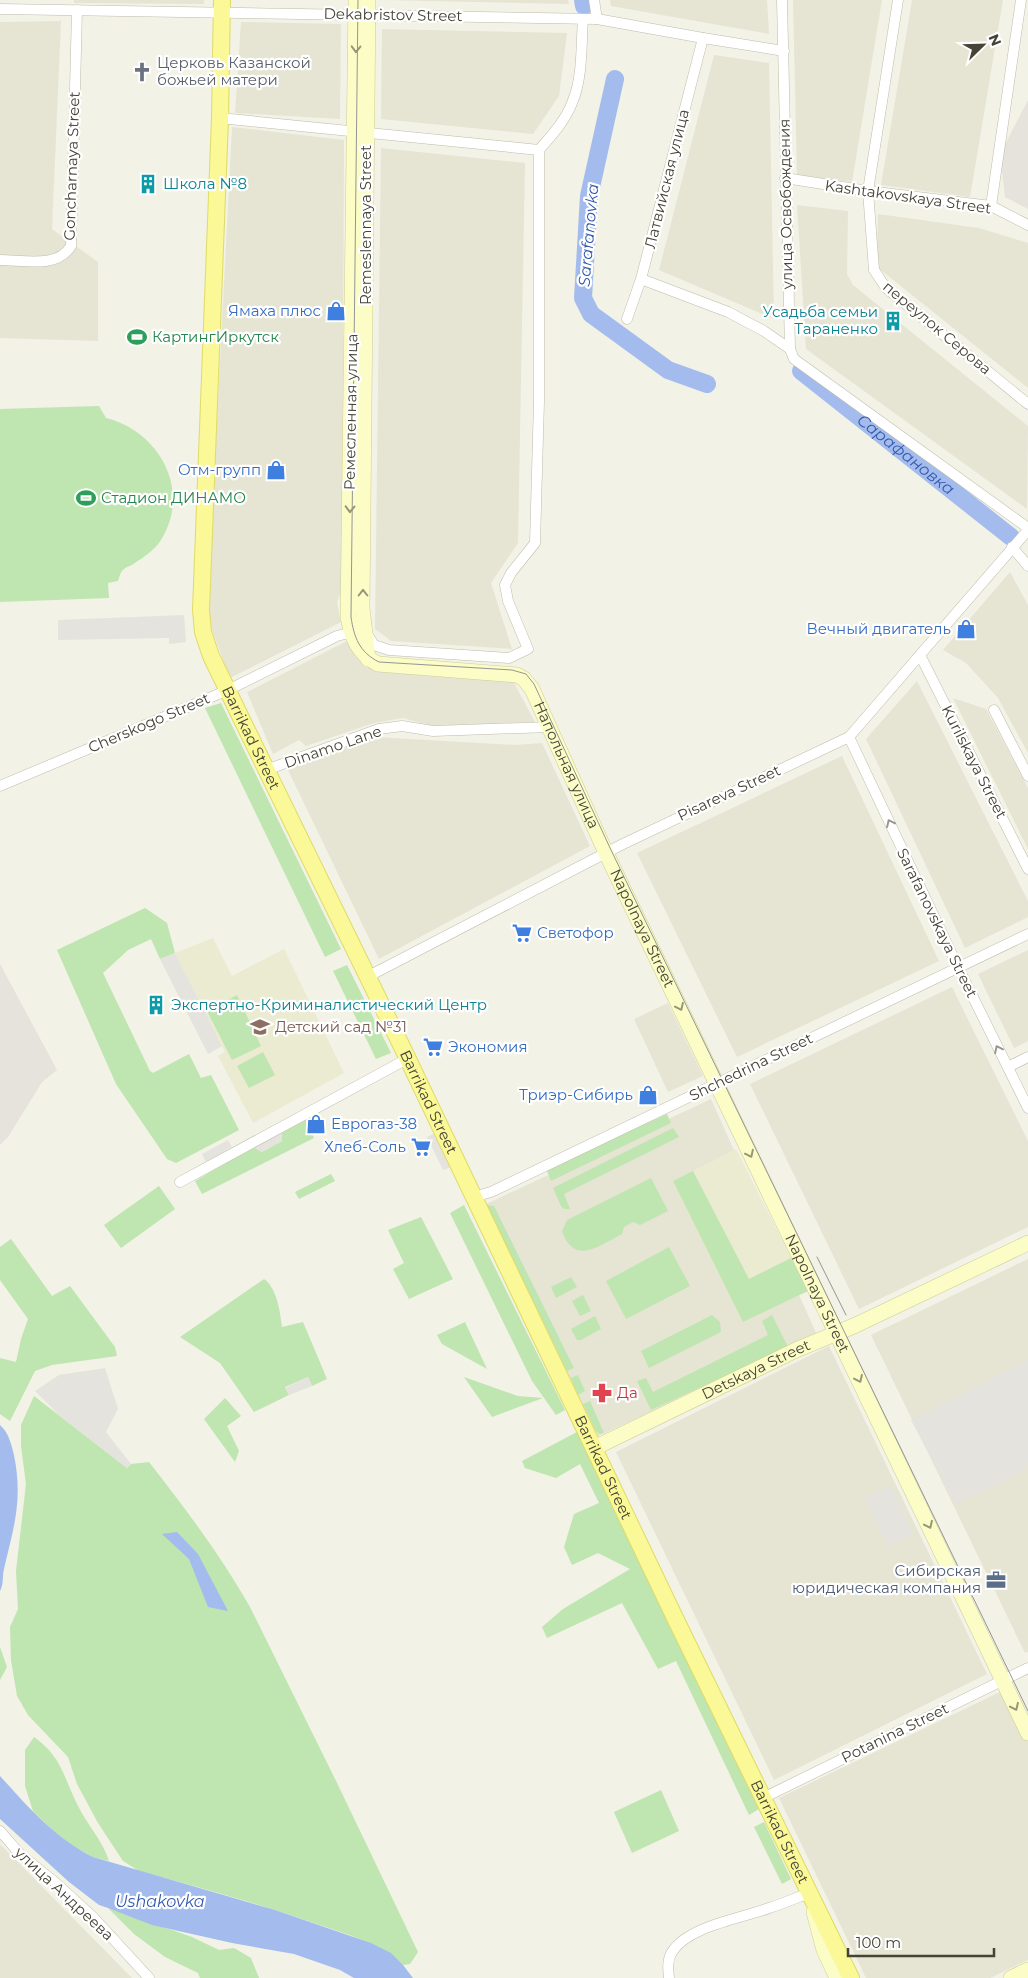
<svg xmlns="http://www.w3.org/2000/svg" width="1028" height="1978" font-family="Montserrat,sans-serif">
  <rect width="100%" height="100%" fill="#f2f2e6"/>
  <g fill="#e6e5d4">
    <polygon points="74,0 204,0 204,4 74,3"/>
    <polygon points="382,0 568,0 569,4"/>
    <polygon points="610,0 767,0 769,34 611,6"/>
    <polygon points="793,0 882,0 852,182 797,175"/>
    <polygon points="912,0 1003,0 970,197 881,185"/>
    <polygon points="61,21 52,229 98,262 98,341 0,338 0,22"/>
    <polygon points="241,22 341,24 340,119 235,113"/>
    <polygon points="382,29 567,33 559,96 533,134 381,119"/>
    <polygon points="714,55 769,63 774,319 659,270"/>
    <polygon points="232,127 344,140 342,590 337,602 341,622 230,678 207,617"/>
    <polygon points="381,148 525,163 518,543 491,583 512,649 391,641 375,629"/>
    <polygon points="797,205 848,211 847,274 853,285 1028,426 1027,509 806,349"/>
    <polygon points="878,214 979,228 1028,243 1028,388 877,267"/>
    <polygon points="1010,572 1028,605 1028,753 998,698 966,663 943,650"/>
    <polygon points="347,641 365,667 513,681 535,722 432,726 403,718 374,723 306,746 299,740 273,754 247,692"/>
    <polygon points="917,681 1028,901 1028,917 965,948 866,739"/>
    <polygon points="953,698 986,709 1028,788 1028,849"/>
    <polygon points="375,737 516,745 542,743 590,846 379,959 287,768"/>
    <polygon points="842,756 939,961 737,1057 637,853"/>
    <polygon points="1028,950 1028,1041 1014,1048 978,974"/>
    <polygon points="952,987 1028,1141 1028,1227 859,1309 750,1084"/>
    <polygon points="668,1003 703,1076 668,1092 634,1019"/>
    <polygon points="711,1099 817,1335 598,1436 484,1205"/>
    <polygon points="1028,1259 1028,1652 1025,1653 871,1335"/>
    <polygon points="829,1346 987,1674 774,1780 616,1452"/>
    <polygon points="1002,1691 1028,1740 1028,1960 990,1978 866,1978 779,1798"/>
    <polygon points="0,1844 132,1978 0,1978"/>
  </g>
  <g fill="#e5e3db">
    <polygon points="1028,100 1028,209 1005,197 1000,154"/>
    <polygon points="0,964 57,1070 42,1082 8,1137 0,1145"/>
  </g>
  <g fill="#ebebd1">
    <polygon points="213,938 232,976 284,949 344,1073 253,1123 218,1056 225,1052 175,953"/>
    <polygon points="736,1149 808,1291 743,1322 673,1181"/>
  </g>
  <g fill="#bfe5b0">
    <path d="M99,406L106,418C159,431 192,490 161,540C154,551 142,558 132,565C129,566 124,568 122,571C120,573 119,579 118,581L108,583L109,598L0,602V409Z"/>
    <polygon points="221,703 341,949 325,957 205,708"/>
    <polygon points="145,908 167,923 175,953 160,959 151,939 128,950 103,973 150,1071 153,1073 189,1054 201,1078 211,1075 239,1130 176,1163 167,1159 116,1084 57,950"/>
    <polygon points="347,965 391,1053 376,1059 333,971"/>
    <polygon points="237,995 261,1046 232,1060 207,1011"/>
    <polygon points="263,1052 275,1075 249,1088 237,1066"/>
    <polygon points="667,1114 671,1123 551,1181 547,1171 550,1167"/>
    <polygon points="306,1120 314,1138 202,1194 195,1181 253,1147 262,1152 282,1141 282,1133"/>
    <polygon points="673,1128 679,1137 564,1194 570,1209 564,1209 561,1206 553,1188"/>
    <polygon points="693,1171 749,1279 791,1258 808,1291 743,1322 673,1181"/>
    <polygon points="331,1174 335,1181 299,1199 295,1192"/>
    <path d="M651,1178L668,1211L640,1225L633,1222L624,1227L622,1234C599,1246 574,1266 562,1231L567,1220Z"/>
    <polygon points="159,1186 175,1209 121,1248 104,1225"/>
    <polygon points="464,1205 565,1410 556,1415 532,1381 450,1213"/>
    <polygon points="486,1205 494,1206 574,1368 567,1371"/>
    <polygon points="421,1217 453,1279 409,1299 393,1269 404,1263 388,1230"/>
    <polygon points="11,1239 52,1296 70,1286 115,1347 117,1356 52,1365 35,1371 10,1421 0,1414 0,1358 16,1362 21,1339 28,1319 0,1280 0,1247"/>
    <polygon points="669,1247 690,1286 626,1319 606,1281"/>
    <polygon points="571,1277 577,1287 556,1298 551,1287"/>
    <path d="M264,1279C277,1288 280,1312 282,1327L303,1322L327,1379L312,1386L308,1377L285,1387L289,1395L254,1412L220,1363L180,1337Z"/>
    <polygon points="583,1295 591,1311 580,1316 572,1301"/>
    <polygon points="712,1315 720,1322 721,1332 649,1368 641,1351"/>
    <polygon points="772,1315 788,1347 651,1410 637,1381 646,1378 653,1392 768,1335 762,1321"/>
    <polygon points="595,1316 601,1329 581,1340 577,1340 571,1329"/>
    <polygon points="465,1322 487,1369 442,1344 437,1335"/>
    <polygon points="578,1375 585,1391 578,1395 571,1378"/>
    <polygon points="464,1377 518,1396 543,1398 492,1417"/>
    <path d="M34,1396L127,1468L131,1464L149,1462C185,1508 221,1556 250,1607L338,1785L418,1952L410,1964L403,1965C378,1942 346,1934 314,1923C257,1903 198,1887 139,1871L123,1861L98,1823L77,1784L68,1757L28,1715L17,1696L11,1660L10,1627L18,1609L16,1571L26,1484L21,1446V1425Z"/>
    <polygon points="225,1398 241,1416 227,1426 239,1451 235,1462 204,1419"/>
    <polygon points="590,1401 604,1433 600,1434 596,1431 583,1404"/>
    <polygon points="577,1432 759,1809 749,1815 676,1661 658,1669 622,1603 547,1638 542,1627 563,1609 630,1569 598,1553 572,1565 564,1547 574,1514 599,1503 580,1464 556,1478 525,1468 522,1461"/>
    <polygon points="0,1647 7,1667 0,1680"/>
    <path d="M34,1737C62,1757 63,1776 77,1804C87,1825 102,1839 109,1861L93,1857L72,1846L51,1829L33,1811L25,1786V1750Z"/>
    <polygon points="661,1790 679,1831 632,1853 614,1812"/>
    <polygon points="764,1822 791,1879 782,1884 754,1827"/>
    <polygon points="108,1908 192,1937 219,1950 234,1948 251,1958 259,1978 200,1978 198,1973 165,1957 134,1934"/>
  </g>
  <g fill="#e4e3de">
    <polygon points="184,615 186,642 169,644 169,638 58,640 58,620"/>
    <polygon points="175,953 222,1046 208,1054 160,959"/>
    <polygon points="282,1133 282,1141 262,1152 253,1147"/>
    <polygon points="435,1133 451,1167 443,1170 427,1137"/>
    <polygon points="228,1140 232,1147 206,1162 202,1154"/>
    <polygon points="1028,1360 1028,1464 1026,1466 1027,1469 1009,1479 955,1504 911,1420"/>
    <polygon points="105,1368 118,1409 106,1432 131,1464 127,1468 60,1416 35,1391 59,1375"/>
    <polygon points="308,1377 312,1386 289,1395 285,1388"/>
    <polygon points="891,1486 913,1534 888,1547 865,1497"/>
  </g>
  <g fill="#a4bced">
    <path d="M0,1425C9,1433 11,1444 14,1455C23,1500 14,1526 4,1569C2,1578 4,1583 0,1591Z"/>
    <polygon points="177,1532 198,1554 228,1611 208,1607 189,1559 162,1534"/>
    <path d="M0,1776C29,1808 55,1838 93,1857L275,1910L371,1943L391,1953L403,1965L413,1978H354L340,1970L294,1954L232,1943L152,1925L108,1908L99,1905L69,1882L0,1819Z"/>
  </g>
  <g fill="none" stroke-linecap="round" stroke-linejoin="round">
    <g stroke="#a4bced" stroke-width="18">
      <polyline points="583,0 584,6"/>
      <polyline points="615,79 589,196 583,298 591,314 668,370 707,384"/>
      <path id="s1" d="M801,371L1011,537"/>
    </g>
    <defs>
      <g id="street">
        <polyline points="594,0 597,19"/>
        <polyline points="782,0 790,349 794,359 1028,528"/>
        <polyline points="898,0 868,191 874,270 886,288 1028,404"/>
        <polyline points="0,9 597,19 703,38 784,51"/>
        <polyline points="220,118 539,150"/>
        <polyline points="785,178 868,191 991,206 1028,225"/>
        <polyline points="991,206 1021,0"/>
        <path d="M0,260C23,260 57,269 71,246L77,10"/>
        <polyline points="641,279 728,312 764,331 790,349"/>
        <polyline points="627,319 641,279 703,38"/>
        <polyline points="1012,547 1028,566"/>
        <path d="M367,634L374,645L389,650L509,658L528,649L508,601L505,585L511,573L535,543L539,401V150C552,135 565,121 572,103C583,78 581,45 583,19"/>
        <polyline points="920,655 1028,869"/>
        <polyline points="994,710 1028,776"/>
        <polyline points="849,737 958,967 1028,1108"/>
        <polyline points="266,770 379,729 402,726 433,731 550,727"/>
        <polyline points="0,786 228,690 337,636 356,631"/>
        <polyline points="367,977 623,844 849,737 1028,530"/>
        <polyline points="1008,1067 1028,1057"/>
        <polyline points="180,1182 407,1059"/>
        <polyline points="473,1197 491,1192 1028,934"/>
        <polyline points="763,1798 1028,1668"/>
        <polyline points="0,1831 20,1854 57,1884 93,1917 149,1978"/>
        <path d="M669,1978C668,1969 667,1960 672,1952C688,1926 743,1918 769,1908C782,1904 796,1898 809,1893"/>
      </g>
      <g id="secondary">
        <path id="s2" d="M356,0L348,617C352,638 358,654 378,664L517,675L524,679L532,689L606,853L1028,1733"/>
        <polyline points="368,0 362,608 368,659"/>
        <path id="s3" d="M594,1448L796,1350L856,1325L1028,1243"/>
        <polyline points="814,1912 824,1950 837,1978"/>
        <polyline points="1011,1978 1028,1970"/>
      </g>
      <g id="primary">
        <path id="s4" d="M222,0L220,118L201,610L203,632L211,656L242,720L405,1053L675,1618L851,1978"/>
      </g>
    </defs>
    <use href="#street" stroke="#bebca9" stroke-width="11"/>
    <use href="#secondary" stroke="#cece95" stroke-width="16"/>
    <use href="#primary" stroke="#dfdb68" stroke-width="18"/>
    <use href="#street" stroke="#fff" stroke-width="10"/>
    <use href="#secondary" stroke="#fbfcc6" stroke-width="15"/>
    <use href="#primary" stroke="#faf897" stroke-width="16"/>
    <g stroke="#959595" stroke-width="1">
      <path d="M358,0L351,617C354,637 359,652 379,662L512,670L526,674L534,684L611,850L1028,1711"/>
      <polyline points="817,1257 846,1315"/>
    </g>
  </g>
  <defs><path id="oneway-chevron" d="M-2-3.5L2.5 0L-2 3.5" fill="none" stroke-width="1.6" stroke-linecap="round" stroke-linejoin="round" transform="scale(1.25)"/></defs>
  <g stroke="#979677">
    <use href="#oneway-chevron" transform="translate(356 49) rotate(91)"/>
    <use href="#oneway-chevron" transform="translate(350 509) rotate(91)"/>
    <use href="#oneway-chevron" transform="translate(363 593) rotate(-90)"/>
    <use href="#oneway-chevron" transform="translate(680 1007) rotate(65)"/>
    <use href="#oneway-chevron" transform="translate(750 1154) rotate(64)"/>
    <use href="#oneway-chevron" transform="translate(859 1379) rotate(65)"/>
    <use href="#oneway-chevron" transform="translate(929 1525) rotate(65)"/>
    <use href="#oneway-chevron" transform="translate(1015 1707) rotate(65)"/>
  </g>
  <g stroke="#999890">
    <use href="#oneway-chevron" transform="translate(890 823) rotate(-115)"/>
    <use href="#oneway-chevron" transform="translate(998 1049) rotate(-116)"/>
  </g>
  <defs>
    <symbol id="church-bare" viewBox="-9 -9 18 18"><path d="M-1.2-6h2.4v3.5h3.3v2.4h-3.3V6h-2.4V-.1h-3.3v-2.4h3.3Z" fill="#6b7280" stroke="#fff" stroke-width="2.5" paint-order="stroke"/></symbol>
    <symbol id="building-bare" viewBox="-9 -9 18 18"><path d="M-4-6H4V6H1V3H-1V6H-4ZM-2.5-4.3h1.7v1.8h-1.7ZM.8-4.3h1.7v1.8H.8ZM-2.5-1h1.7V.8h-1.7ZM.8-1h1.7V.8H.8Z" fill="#0f9aa8" stroke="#fff" stroke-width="2.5" paint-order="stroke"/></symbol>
    <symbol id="shop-bare" viewBox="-9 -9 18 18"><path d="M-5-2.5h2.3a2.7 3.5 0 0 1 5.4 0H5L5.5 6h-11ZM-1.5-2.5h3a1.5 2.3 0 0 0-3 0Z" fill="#3f7fe0" stroke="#fff" stroke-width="2.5" paint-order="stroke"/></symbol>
    <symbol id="stadium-bare" viewBox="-9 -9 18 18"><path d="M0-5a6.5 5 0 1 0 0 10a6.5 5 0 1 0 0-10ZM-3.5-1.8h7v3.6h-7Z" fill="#2e9e5b" stroke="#fff" stroke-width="2.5" paint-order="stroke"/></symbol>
    <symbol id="supermarket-bare" viewBox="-9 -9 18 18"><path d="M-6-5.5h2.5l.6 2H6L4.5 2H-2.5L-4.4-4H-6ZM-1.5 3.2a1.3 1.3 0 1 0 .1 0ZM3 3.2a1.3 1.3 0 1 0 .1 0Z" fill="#3f7fe0" stroke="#fff" stroke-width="2.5" paint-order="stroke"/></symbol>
    <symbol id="school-bare" viewBox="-9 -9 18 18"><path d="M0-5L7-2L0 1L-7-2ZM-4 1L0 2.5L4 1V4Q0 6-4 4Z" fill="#8d6e63" stroke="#fff" stroke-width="2.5" paint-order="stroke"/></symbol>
    <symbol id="pharmacy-bare" viewBox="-9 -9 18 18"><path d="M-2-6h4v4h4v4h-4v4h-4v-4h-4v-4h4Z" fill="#e0444e" stroke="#fff" stroke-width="2.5" paint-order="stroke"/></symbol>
    <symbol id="office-bare" viewBox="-9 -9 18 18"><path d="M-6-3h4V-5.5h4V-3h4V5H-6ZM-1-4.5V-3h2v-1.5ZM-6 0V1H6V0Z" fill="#5c6f8a" stroke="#fff" stroke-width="2.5" paint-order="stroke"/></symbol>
  </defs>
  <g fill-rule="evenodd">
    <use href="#church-bare" x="128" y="58" width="28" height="28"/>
    <use href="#building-bare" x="134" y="170" width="28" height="28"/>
    <use href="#shop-bare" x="322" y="297" width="28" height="28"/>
    <use href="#building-bare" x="879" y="307" width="28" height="28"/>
    <use href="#stadium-bare" x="123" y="323" width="28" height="28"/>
    <use href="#shop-bare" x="262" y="456" width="28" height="28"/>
    <use href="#stadium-bare" x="72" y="484" width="28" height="28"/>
    <use href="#shop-bare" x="952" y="615" width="28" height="28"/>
    <use href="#supermarket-bare" x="508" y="919" width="28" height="28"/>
    <use href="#building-bare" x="142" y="991" width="28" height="28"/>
    <use href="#school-bare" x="246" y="1013" width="28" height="28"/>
    <use href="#supermarket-bare" x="419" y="1033" width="28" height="28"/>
    <use href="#shop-bare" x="634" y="1081" width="28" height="28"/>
    <use href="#shop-bare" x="302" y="1110" width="28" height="28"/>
    <use href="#supermarket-bare" x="407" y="1133" width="28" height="28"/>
    <use href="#pharmacy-bare" x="588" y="1379" width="28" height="28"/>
    <use href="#office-bare" x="982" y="1566" width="28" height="28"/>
  </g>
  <g text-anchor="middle" stroke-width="4.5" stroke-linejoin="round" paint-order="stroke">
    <g font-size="15" fill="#454336" stroke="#fff">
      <text transform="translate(393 15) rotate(1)" y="5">Dekabristov Street</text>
      <text transform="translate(72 166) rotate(-88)" y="5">Goncharnaya Street</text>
      <text transform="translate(667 179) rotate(-76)" y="5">Латвийская улица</text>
      <text transform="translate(908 197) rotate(8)" y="5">Kashtakovskaya Street</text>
      <text transform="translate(786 204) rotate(-91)" y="5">улица Освобождения</text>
      <text transform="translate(366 225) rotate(-90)" y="5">Remeslennaya Street</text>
      <text transform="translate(937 328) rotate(40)" y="5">переулок Серова</text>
      <text transform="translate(351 412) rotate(-89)" y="5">Ремесленная улица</text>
      <text transform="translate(149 723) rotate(-23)" y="5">Cherskogo Street</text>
      <text dy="5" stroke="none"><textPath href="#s4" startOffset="749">Barrikad Street</textPath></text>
      <text transform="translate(333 747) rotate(-19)" y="5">Dinamo Lane</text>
      <text transform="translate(974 762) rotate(63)" y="5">Kurilskaya Street</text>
      <text dy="5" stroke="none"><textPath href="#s2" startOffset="919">Напольная улица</textPath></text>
      <text transform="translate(729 793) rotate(-25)" y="5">Pisareva Street</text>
      <text transform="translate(937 923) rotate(64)" y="5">Sarafanovskaya Street</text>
      <text dy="5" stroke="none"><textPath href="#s2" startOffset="1099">Napolnaya Street</textPath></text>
      <text transform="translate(751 1067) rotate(-26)" y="5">Shchedrina Street</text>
      <text dy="5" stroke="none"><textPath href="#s4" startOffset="1154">Barrikad Street</textPath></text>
      <text dy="5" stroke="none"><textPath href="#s2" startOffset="1504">Napolnaya Street</textPath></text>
      <text dy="5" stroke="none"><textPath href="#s3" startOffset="180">Detskaya Street</textPath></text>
      <text dy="5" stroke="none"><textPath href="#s4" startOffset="1559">Barrikad Street</textPath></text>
      <text transform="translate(895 1733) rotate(-26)" y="5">Potanina Street</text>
      <text dy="5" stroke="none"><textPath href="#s4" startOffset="1964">Barrikad Street</textPath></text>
      <text transform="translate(64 1894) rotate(43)" y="5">улица Андреева</text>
    </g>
    <g font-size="15" fill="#5b616d" stroke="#fff" text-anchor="start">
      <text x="157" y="68">Церковь Казанской<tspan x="157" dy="17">божьей матери</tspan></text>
    </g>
    <g font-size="15" fill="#0d838f" stroke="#fff" text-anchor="start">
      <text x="163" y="189">Школа №8</text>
      <text x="878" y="317" text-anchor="end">Усадьба семьи<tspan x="878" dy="17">Тараненко</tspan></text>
      <text x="171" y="1010">Экспертно-Криминалистический Центр</text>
    </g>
    <g font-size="15" fill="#366cbe" stroke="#fff" text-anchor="end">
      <text x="321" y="316">Ямаха плюс</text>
      <text x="261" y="475">Отм-групп</text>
      <text x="951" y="634">Вечный двигатель</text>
      <text x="537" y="938" text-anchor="start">Светофор</text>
      <text x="448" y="1052" text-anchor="start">Экономия</text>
      <text x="633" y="1100">Триэр-Сибирь</text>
      <text x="331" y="1129" text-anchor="start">Еврогаз-38</text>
      <text x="406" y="1152">Хлеб-Соль</text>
    </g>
    <g font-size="15" fill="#27864d" stroke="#fff" text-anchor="start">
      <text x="152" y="342">КартингИркутск</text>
      <text x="101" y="503">Стадион ДИНАМО</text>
    </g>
    <g font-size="15" fill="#785e54" stroke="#fff" text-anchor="start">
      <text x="275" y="1032">Детский сад №31</text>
    </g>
    <g font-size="15" fill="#be3a42" stroke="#fff" text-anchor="start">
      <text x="617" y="1398">Да</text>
    </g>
    <g font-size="15" fill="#4e5e75" stroke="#fff" text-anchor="end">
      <text x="981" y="1576">Сибирская<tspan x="981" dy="17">юридическая компания</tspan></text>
    </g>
    <g font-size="16" font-style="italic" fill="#3359ad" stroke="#fff">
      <text transform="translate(588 235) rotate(-85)" y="6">Sarafanovka</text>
      <text dy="6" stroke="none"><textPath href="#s1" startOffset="134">Сарафановка</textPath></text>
      <text x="160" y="1907">Ushakovka</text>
    </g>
  </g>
  <g transform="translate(983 45) rotate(67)" stroke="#ffffff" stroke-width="4" paint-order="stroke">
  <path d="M0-4L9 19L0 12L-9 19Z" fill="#454336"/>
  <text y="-8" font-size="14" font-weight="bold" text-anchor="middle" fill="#454336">N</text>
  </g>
  <path d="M848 1948v8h146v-8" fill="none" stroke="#454336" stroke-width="2.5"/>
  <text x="856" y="1948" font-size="15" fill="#454336" stroke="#ffffff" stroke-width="4" paint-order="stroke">100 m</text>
</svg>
